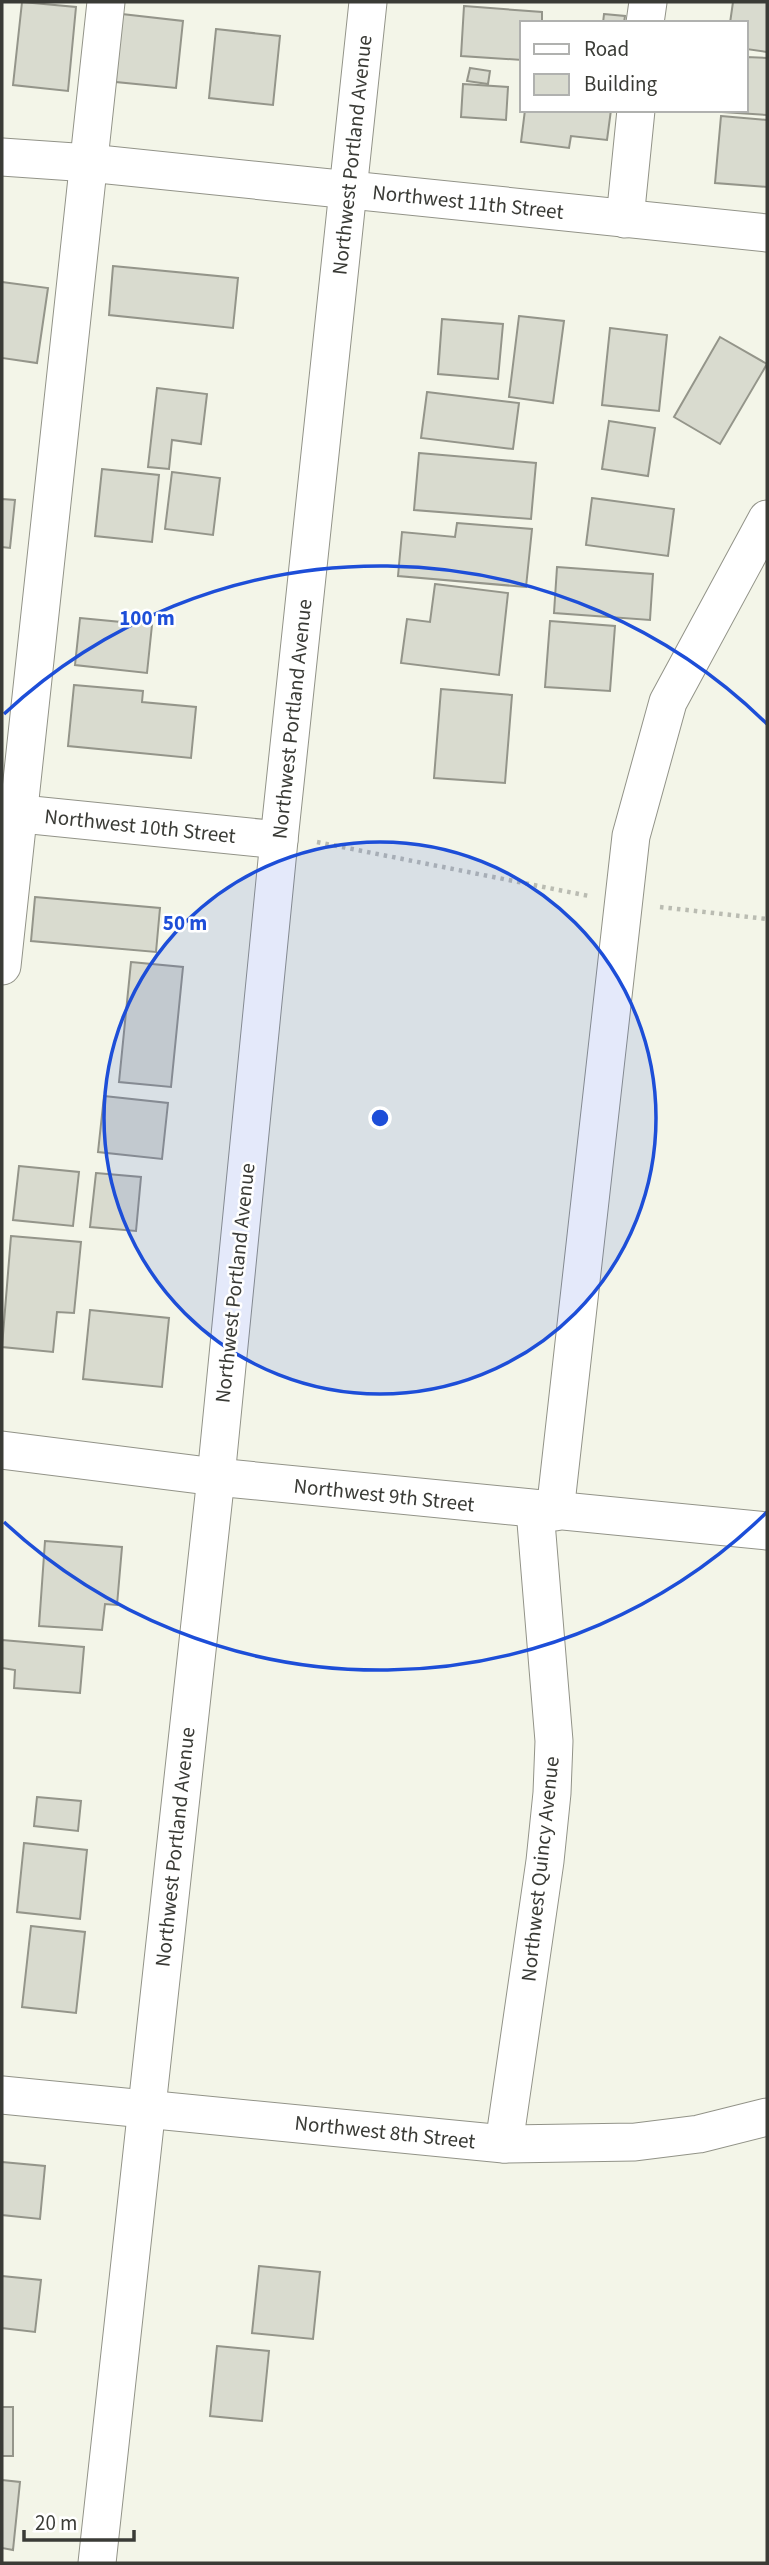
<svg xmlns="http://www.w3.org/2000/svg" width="769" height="2565" font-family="'Source Sans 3',sans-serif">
  <rect width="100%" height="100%" fill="#f3f5e8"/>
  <g fill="#d9dbcf" stroke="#94958a" stroke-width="2">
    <polygon points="22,2 76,7 68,91 13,85"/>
    <polygon points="733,2 767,2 767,52 746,49 746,23 730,23"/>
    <polygon points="464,6 542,12 542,23 522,23 522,60 461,56"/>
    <polygon points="113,13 183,21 176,88 106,81"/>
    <polygon points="604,14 625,16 624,23 603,23"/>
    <polygon points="216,29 280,36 273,105 209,98"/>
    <polygon points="746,57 767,58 767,115 722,112 746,110"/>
    <polygon points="470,68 490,71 488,84 467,81"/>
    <polygon points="463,84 508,87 506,120 461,117"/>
    <polygon points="525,110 611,110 607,140 571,136 569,148 521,142"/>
    <polygon points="721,116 767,120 767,187 715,183"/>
    <polygon points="113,266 238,278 233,328 109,315"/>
    <polygon points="2,282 48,288 37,363 2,358"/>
    <polygon points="519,316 564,321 553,403 509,397"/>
    <polygon points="442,319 503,324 498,379 438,374"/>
    <polygon points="610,328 667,335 659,411 602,405"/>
    <polygon points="720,337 767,364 720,444 674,417"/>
    <polygon points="157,388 207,394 201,444 172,440 169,469 148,467"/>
    <polygon points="427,392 519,403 513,449 421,438"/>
    <polygon points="609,421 655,428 648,476 602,469"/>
    <polygon points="419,453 536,463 531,519 414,510"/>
    <polygon points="102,469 159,475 152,542 95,536"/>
    <polygon points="172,472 220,478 213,535 165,529"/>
    <polygon points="592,498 674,509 668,556 586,545"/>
    <polygon points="2,499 15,500 10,548 2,547"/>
    <polygon points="457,523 532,529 526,587 398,576 402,532 455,537"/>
    <polygon points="557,567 653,574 650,620 554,613"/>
    <polygon points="435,584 508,593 499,675 401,663 407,619 430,622"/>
    <polygon points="80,618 152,625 147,673 75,665"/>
    <polygon points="550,621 615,626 610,691 545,687"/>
    <polygon points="74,685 143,691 142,702 196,707 191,758 68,746"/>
    <polygon points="441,689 512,695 505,783 434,778"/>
    <polygon points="35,897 160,908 156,952 31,941"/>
    <polygon points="131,962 183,967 171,1087 119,1082"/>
    <polygon points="104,1096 168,1103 162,1159 98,1152"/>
    <polygon points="19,1166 79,1172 73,1226 13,1220"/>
    <polygon points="96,1173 141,1177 136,1231 90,1227"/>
    <polygon points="11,1236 81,1242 74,1313 57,1312 53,1352 2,1347"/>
    <polygon points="90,1310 169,1318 162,1387 83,1379"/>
    <polygon points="45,1541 122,1547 117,1605 105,1604 102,1630 39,1626"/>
    <polygon points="2,1640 84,1647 80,1693 14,1688 15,1670 2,1668"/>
    <polygon points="37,1797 81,1801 78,1831 34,1826"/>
    <polygon points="24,1843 87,1850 80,1919 17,1912"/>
    <polygon points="31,1926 85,1932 76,2013 22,2007"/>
    <polygon points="2,2162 45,2166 40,2219 2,2215"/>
    <polygon points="259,2266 320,2272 313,2339 252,2333"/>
    <polygon points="2,2276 41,2280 35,2332 2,2328"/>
    <polygon points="217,2346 269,2351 262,2421 210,2416"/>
    <rect x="2" y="2407" width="11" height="49"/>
    <polygon points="2,2480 20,2482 13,2550 2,2548"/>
  </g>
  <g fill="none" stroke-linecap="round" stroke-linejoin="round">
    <defs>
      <g id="minor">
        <polyline points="645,23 648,2"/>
        <polyline points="2,157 89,163 767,233"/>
        <polyline points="625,219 636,110"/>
        <polyline points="2,812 279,840"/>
        <polyline points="2,966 106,2"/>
        <polyline points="2,1450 216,1477 767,1531"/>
        <polyline points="555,1512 631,836 668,702 767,519"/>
        <polyline points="2,2095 504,2144 635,2142 699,2134 767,2117"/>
        <polyline points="504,2144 545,1861 552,1793 554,1741 535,1510"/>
        <polyline points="97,2563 216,1477 279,840 368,2"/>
      </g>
    </defs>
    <use href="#minor" stroke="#929388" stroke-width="39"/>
    <g stroke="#babcb2" stroke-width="4.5" stroke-dasharray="3.5 5" stroke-linecap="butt">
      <polyline points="317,842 589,896"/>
      <polyline points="660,907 767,919"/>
    </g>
    <use href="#minor" stroke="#fff" stroke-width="37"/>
  </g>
  <circle cx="380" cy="1118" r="276" fill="#1d4ed8" fill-opacity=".12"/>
  <g fill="none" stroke="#1d4ed8" stroke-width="3.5">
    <circle cx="380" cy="1118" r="276"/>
    <path d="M767 1512A552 552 0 0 1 4 1522M4 714A552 552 0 0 1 767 724"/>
  </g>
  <g text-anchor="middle" stroke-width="5" stroke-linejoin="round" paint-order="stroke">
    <g font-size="21" fill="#3a3b36" stroke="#fff">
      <text transform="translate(352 155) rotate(-84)" y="7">Northwest Portland Avenue</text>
      <text transform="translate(468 202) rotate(6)" y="7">Northwest 11th Street</text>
      <text transform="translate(292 719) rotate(-84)" y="7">Northwest Portland Avenue</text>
      <text transform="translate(140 826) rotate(6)" y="7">Northwest 10th Street</text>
      <text transform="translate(235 1283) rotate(-84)" y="7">Northwest Portland Avenue</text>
      <text transform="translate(384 1495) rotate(6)" y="7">Northwest 9th Street</text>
      <text transform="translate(175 1847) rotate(-84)" y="7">Northwest Portland Avenue</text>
      <text transform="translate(540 1869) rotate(-84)" y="7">Northwest Quincy Avenue</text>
      <text transform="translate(385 2132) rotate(6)" y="7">Northwest 8th Street</text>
    </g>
  </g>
  <circle cx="380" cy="1118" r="10" fill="#1d4ed8" stroke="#fff" stroke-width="3.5"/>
  <g font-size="21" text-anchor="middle" font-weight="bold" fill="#1d4ed8" stroke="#fff" stroke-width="5" stroke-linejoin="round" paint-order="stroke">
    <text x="147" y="625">100 m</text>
    <text x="185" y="930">50 m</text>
  </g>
  <rect width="769" height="2565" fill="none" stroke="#3a3b36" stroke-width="7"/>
  <rect x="520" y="21" width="228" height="91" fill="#ffffff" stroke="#b0b1af" stroke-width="2"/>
  <rect x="534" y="44" width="35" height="10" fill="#ffffff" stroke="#b0b1af" stroke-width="2"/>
  <text x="584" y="56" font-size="21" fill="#3a3b36">Road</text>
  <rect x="534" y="74" width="35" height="21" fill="#d9dbcf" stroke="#b0b1af" stroke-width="2"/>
  <text x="584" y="91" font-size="21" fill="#3a3b36">Building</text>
  <path d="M24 2530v10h110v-10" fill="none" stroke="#3a3b36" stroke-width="3.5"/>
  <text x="35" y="2530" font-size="21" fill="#3a3b36" stroke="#ffffff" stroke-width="5" paint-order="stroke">20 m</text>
</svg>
